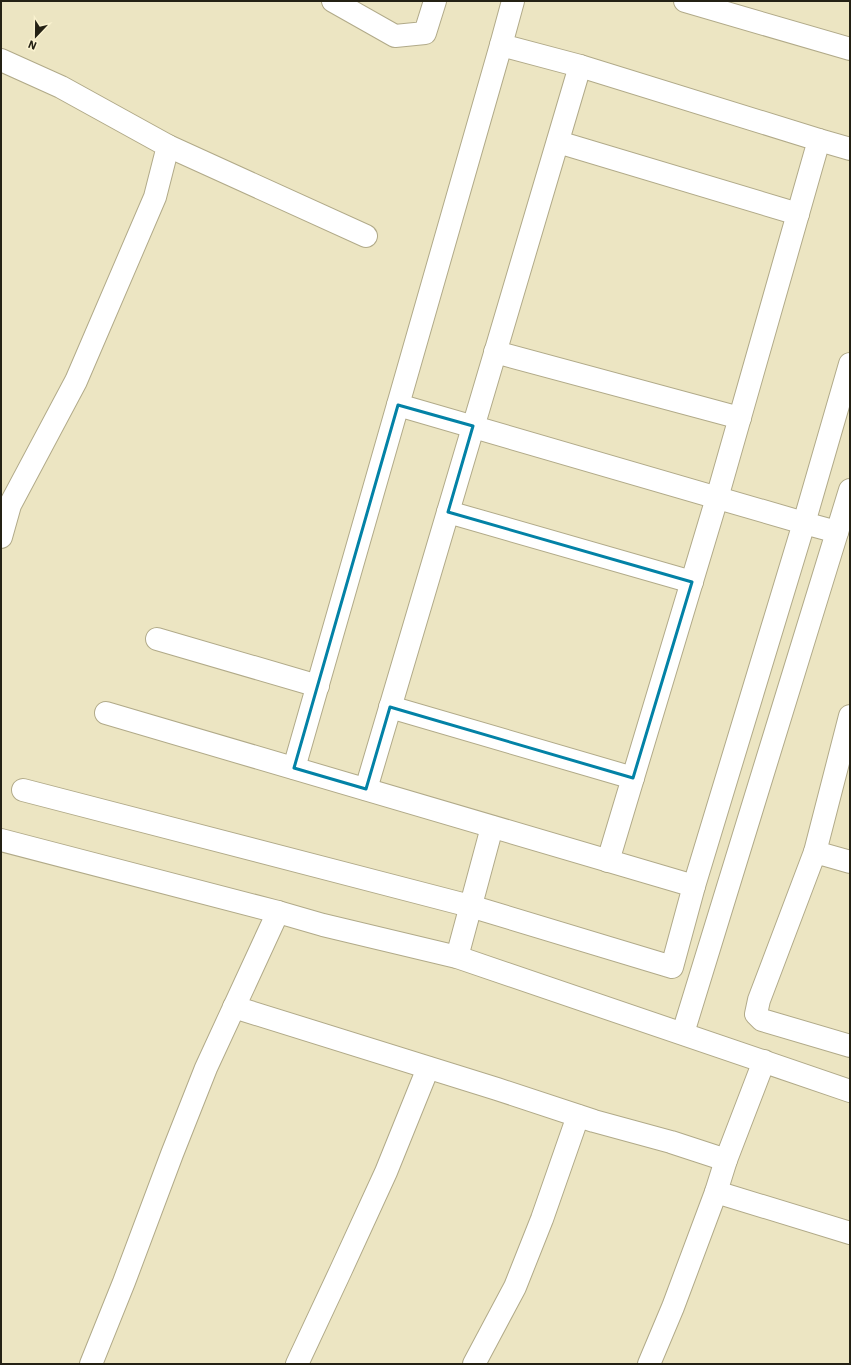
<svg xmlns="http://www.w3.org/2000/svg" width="851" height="1365" font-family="'IBM Plex Sans',sans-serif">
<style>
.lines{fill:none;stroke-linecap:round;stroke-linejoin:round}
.minor-casing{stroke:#b1aa89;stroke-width:24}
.minor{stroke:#fff;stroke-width:22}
.marked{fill:none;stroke:#0382a6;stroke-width:3;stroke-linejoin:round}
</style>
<rect width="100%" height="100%" fill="#ece5c2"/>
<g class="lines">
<defs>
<g id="minor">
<path d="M333 1 395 36 425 33 435 1"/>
<path d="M685 1 850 49"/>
<path d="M501 45 580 66 819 140 717 498 608 861"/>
<path d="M1 60 61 87 168 146 155 197 76 381 10 505 1 537"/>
<path d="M819 140 850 149"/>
<path d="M558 142 798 214"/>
<path d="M168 146 366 236"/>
<path d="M495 352 740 418"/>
<path d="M398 405 804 523 837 532"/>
<path d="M448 512 692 582"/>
<path d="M157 639 318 686"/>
<path d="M390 707 633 778"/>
<path d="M294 768 501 45 513 1"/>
<path d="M366 789 580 66"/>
<path d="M23 790 470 906 672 967 694 886 106 713"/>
<path d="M1 840 278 912 323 925 457 957 850 1091"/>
<path d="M815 852 850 716"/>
<path d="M850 862 815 852 759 1000 756 1014 762 1020 850 1046"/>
<path d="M694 886 804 523 850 364"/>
<path d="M457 957 492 827"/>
<path d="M234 1007 497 1089 594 1121 671 1142 726 1160"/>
<path d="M683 1033 850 490"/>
<path d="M716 1192 850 1233"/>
<path d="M91 1364 124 1282 172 1154 206 1068 278 912"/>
<path d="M297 1364 341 1270 386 1172 428 1068"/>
<path d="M474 1364 515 1287 542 1219 578 1116"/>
<path d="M649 1364 673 1307 716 1192 726 1160 764 1061"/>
</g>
</defs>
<use href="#minor" class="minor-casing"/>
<use href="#minor" class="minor"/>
</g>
<path class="marked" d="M398 405 473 426 448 512 692 582 633 778 390 707 366 789 294 768Z"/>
<rect width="851" height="1365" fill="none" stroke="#242114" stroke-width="4"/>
<g transform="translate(36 36) rotate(202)" stroke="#faf2cf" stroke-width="3" paint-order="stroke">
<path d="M0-3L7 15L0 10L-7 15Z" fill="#242114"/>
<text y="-6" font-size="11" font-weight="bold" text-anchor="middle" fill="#242114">N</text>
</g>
</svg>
